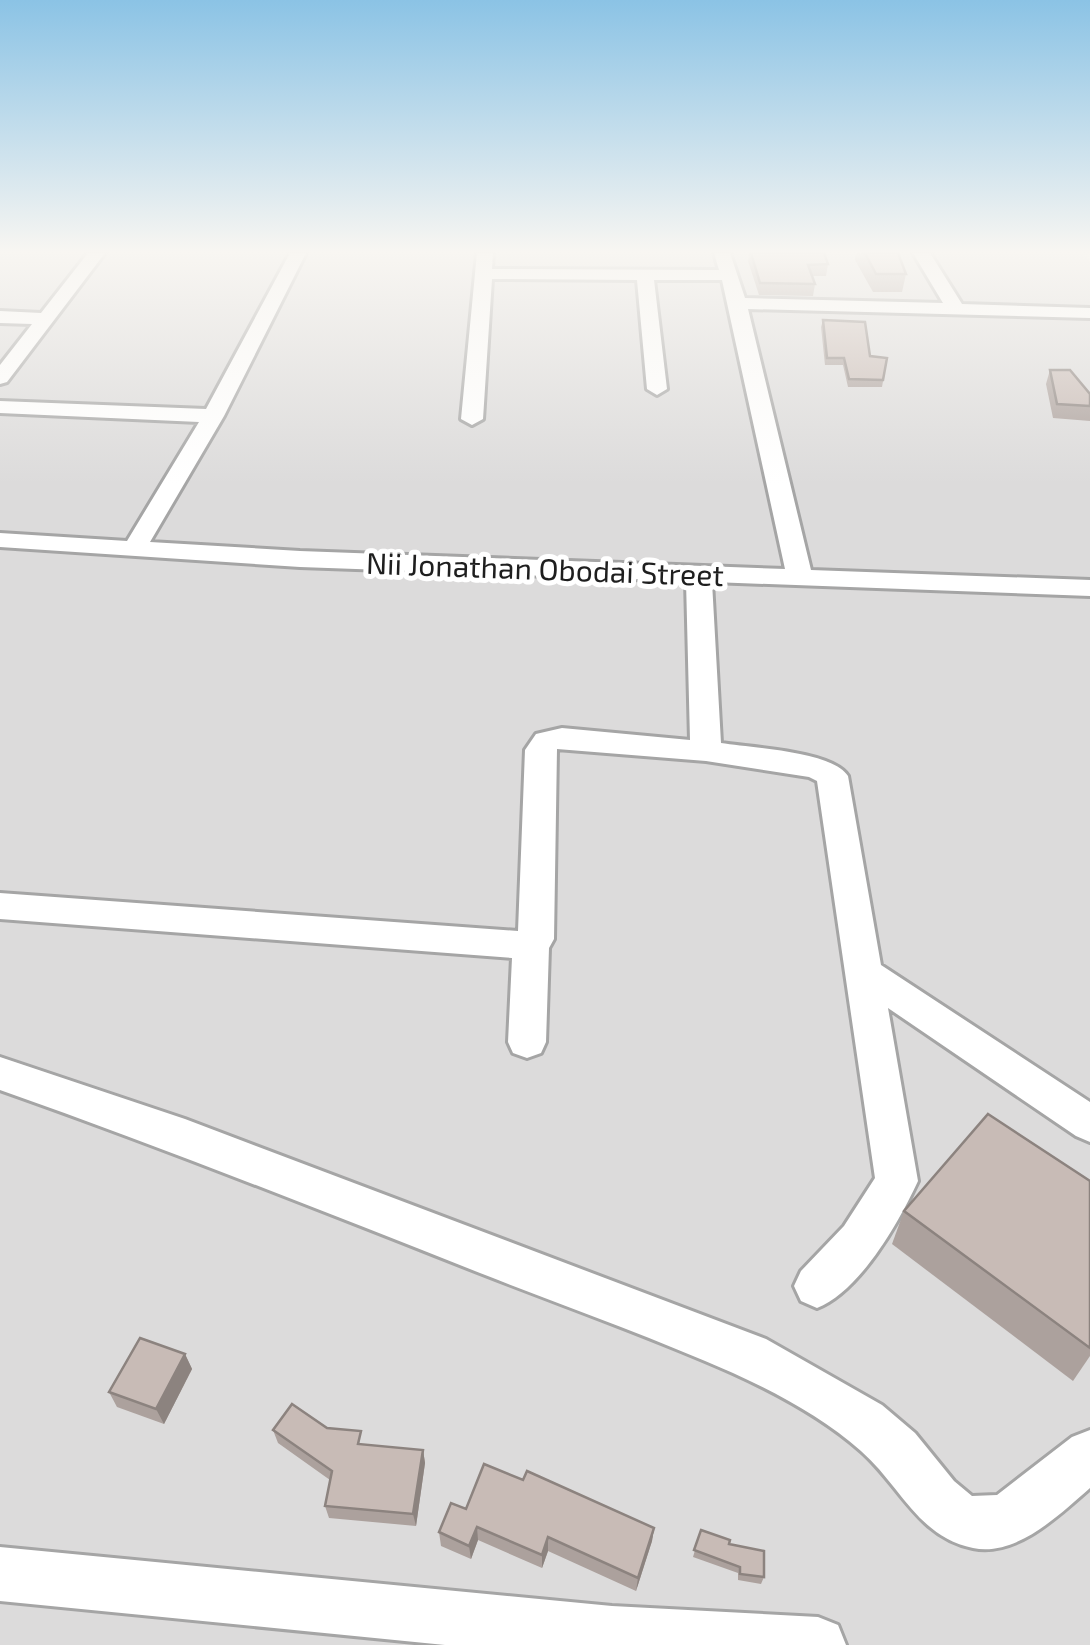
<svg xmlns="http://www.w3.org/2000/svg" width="1090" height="1645" font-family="'Exo 2',sans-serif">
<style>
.residential{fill:#dcdbdb}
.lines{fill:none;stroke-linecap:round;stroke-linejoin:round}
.minor-casing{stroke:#a5a5a5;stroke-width:6}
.minor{fill:#fff;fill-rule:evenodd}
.wall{fill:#aca19d}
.shaded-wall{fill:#8c837f}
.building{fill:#c8bbb6;stroke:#8c837f;stroke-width:2.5}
.labels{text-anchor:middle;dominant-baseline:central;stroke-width:10;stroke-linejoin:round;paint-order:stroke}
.far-street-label{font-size:30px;fill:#1e1e1e;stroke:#fff}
</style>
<rect width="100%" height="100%" fill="#f0eae3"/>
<path class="residential" d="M0 253H1083L1090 261V1645H0Z"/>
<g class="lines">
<defs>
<g id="minor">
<path d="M88 253H105L7 382 0 384V365L32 324 0 323V311L41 313Z"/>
<path d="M290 253H306L224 416 150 542 300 551 785 569 722 280H654L667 389 657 395 647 389 637 280 492 279 483 419 472 425 461 419 477 253H493L492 269 719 270 714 253H730L745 298 943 303 913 253H930L962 304 1090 308V318L748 309 811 570 1090 580V596L712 582 721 743C751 748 832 751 848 776L881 965 1090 1102V1142L1076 1136 888 1008 918 1181C899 1222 860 1291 817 1308L801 1301 794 1286 801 1271 844 1226 875 1178 817 781 809 777 706 761 557 749 554 939 549 948 546 1042 541 1053 527 1058 513 1053 508 1042 512 958 0 919V893L518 931 525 750 536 734 562 728 690 740 686 581 300 567 0 547V533L127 541 199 422 0 413V401L206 409Z"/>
<path d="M0 1057 185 1119 766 1339 882 1405 915 1433 954 1481 972 1496 997 1495 1072 1437 1090 1430V1488C1060 1514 1017 1557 973 1548 918 1537 900 1485 861 1451 825 1419 777 1393 733 1373 650 1336 564 1306 480 1273 320 1210 162 1147 0 1090Z"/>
<path d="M0 1547 612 1606 818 1617 838 1625 846 1645H445L0 1601Z"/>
</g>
</defs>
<use href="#minor" class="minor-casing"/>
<use href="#minor" class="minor"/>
</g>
<g class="wall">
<path d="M749 253H824L828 264 826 276H812L815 284 813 296 759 295 748 261Z"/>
<path d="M856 253H898L906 274 902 292H873L855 260Z"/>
<path d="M823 320 870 356 887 358 882 387H848L843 365H825L821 327Z"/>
<path d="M1050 370 1090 394V421L1053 418 1046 384Z"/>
<path d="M1090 1181V1356L1073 1381 892 1244 904 1211Z"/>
<path d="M185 1354 192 1369 164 1424 117 1407 109 1392Z"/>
<path d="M327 1428 364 1445 423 1450 425 1463 416 1526 329 1518 325 1506 330 1480 278 1443 273 1430Z"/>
<path d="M523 1480 654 1528 652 1541 636 1591 548 1551 542 1568 478 1540 471 1559 441 1546 439 1532Z"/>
<path d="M701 1530 729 1544 764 1577 761 1584 738 1580V1573L693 1557Z"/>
</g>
<g class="shaded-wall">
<path d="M185 1354 192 1369 164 1424 156 1409Z"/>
<path d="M423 1450 425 1463 416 1526 413 1514Z"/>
<path d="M477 1527 478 1540 471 1559 469 1546Z"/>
<path d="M654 1528 652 1541 636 1591 638 1578Z"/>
<path d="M548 1537V1551L542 1568V1555Z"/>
</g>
<g class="building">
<path d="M751 253H824L828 264 808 265 815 284 760 283Z"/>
<path d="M865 253H898L906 274H876Z"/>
<path d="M823 320 865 322 870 356 887 358 883 380 849 379 844 358H827Z"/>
<path d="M1050 370H1070L1090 394V406L1057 404Z"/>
<path d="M988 1114 1090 1181V1348L904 1211Z"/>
<path d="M140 1338 185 1354 156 1409 109 1392Z"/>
<path d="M292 1404 327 1428 361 1431 358 1444 423 1450 413 1514 325 1506 332 1471 273 1430Z"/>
<path d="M484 1464 523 1480 527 1471 654 1528 638 1578 548 1537 542 1555 477 1527 469 1546 439 1532 451 1503 466 1509Z"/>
<path d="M701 1530 730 1540 729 1544 764 1551V1577L740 1574V1567L694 1550Z"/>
</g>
<linearGradient id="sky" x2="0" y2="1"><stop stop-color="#8bc3e5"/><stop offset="0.52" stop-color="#f8f6f2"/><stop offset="1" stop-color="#f8f6f2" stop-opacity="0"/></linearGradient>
<rect width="1090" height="484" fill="url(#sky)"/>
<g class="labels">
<g class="far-street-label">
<text transform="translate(545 568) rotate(2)">Nii Jonathan Obodai Street</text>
</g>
</g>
</svg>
